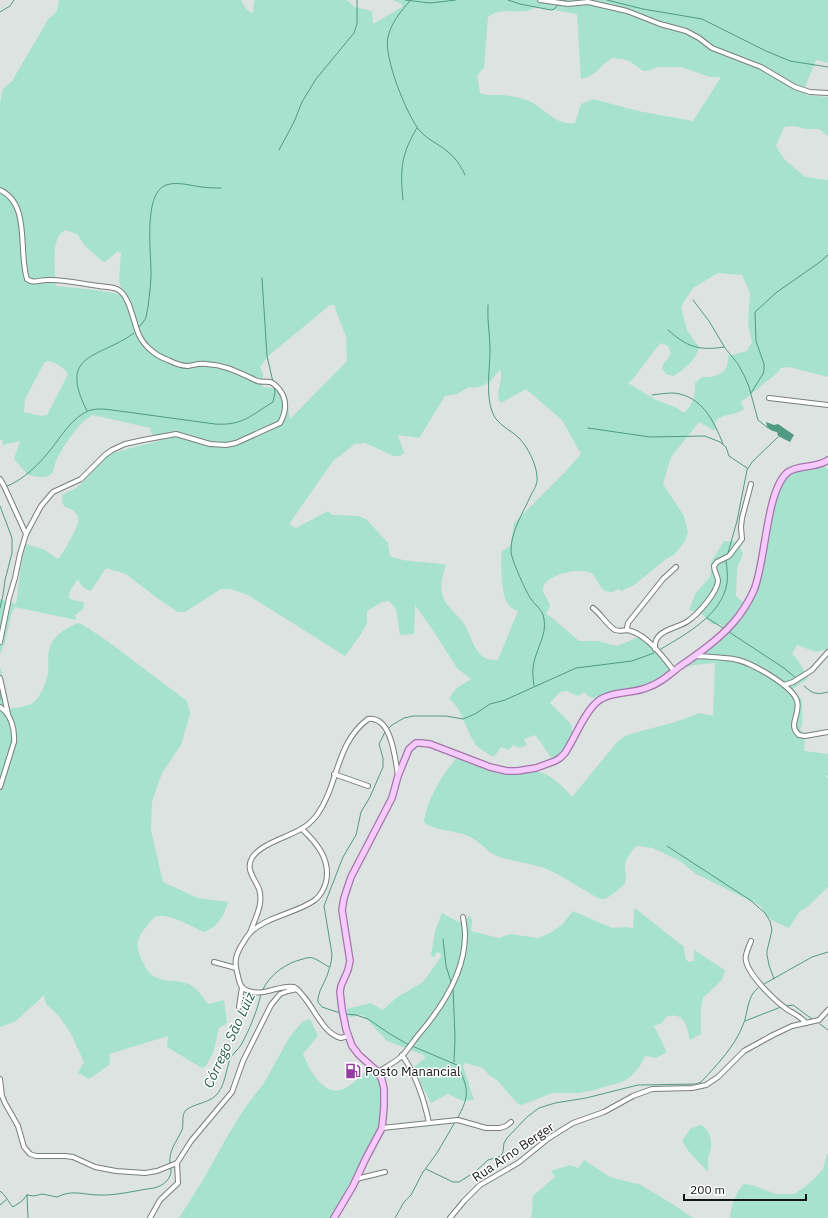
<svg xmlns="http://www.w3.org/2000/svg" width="828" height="1218" font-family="'IBM Plex Sans',sans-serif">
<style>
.green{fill:#a6e2cd;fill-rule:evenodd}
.water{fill:#519a83}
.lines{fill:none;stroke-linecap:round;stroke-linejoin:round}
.stream{stroke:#519a83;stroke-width:1}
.minor-casing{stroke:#797e7c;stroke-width:6}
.major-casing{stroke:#a375aa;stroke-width:8}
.minor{stroke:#fff;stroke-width:4}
.major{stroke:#f6cafc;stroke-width:5.5}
.labels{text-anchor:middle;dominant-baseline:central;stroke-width:3;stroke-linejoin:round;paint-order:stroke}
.poi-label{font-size:13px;fill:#151716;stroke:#fff;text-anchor:start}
.street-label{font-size:13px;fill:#151716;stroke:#fff}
.water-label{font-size:14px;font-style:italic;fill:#225c4b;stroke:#fff}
</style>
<rect width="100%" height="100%" fill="#dde3e0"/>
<g class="green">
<path d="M59 0H241L246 9 252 13 253 12 254 1 255 0H347L354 7 372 11 373 24 402 7V4L393 0H828V63L816 60 803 92 807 95 828 97V136L819 129H807L795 126 784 127 776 146 784 159 805 177 828 180V377L789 367 781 368 777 373 741 402 744 409C734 417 723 412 715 422L716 429 713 430 699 422 671 457 663 484 684 516 688 532 685 541 674 555 666 559 634 585 621 591 618 589C614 592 611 593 606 591 598 588 598 578 591 573 580 567 543 575 543 589 543 595 549 600 550 606L546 614 550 616 579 641H597L617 646 639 637 654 649 671 669 669 672 650 684 606 693 596 699 588 696 584 692 578 696 567 691 560 692 550 703 571 724C572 728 573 733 572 737 568 746 561 756 551 758L540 741 535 735 524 739 527 745 519 748 513 745 509 750 501 747 494 757C487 753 478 749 474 742 465 728 462 709 449 698L457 688 471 679 457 668 434 632 415 605 414 634 400 635 396 609 389 601 382 602 367 611V623L361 634 345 656 248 595 230 589H221L185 612H178L157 598 126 574 106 568 91 591C84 589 81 586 78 579 74 585 69 590 69 598 73 601 79 600 84 602 85 609 81 611 75 615L76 620 15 607 11 615 5 642 0 654V599L16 604 24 543 45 550 56 558H59C64 552 67 545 71 538 80 522 84 514 64 506L62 502V495L76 488 84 481 108 454 162 440 152 434 150 428 93 415C80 420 62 448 56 461 54 466 54 472 50 475 44 479 34 476 28 475L14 459 20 441 3 445 2 440H0V104L2 90 12 81 49 18C57 14 58 8 59 0ZM536 7 577 14 581 79 588 77 596 72 604 64 612 58 623 59 631 62 643 71 650 70 657 67H681L710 77H721L693 121 638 111 593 99 581 104 575 123C555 126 545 108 529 101 520 97 507 95 498 95 490 95 487 96 480 93L477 75 484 68 488 17C501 5 523 17 536 7ZM66 230 78 235 84 245 102 261 105 262 118 251 121 253 119 281 124 295 96 290 56 286C55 274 51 243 61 233 62 232 64 231 66 230ZM718 273 742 275 750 293 748 324 752 342 747 351 728 356 727 367 722 373 712 377H702L695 383C695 397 694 403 684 413L675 407 656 400 628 383 633 379 654 351 661 343 668 346 671 353C669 359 664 361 662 368L666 374 673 376C684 370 696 360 699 347L687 330 681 308 683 303 693 288ZM330 305H334L346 337 347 361 290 419C285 396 294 389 263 387V375L260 367 267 357ZM48 361C57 363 63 367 68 374L47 415 41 416 24 412 25 399 44 363ZM500 369C505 381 493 392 501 403L526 389 562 420 581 454 565 472 514 523 511 544 509 547 502 551C500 560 502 593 506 601 509 606 512 609 518 611L498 660C493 660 487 660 482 656 472 648 470 631 462 621 455 612 444 605 442 593 440 584 443 574 446 565 429 561 404 563 390 556L388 543 366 519 358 516 332 515 328 511 296 528 289 524 333 461 355 444 365 443 394 456H400L404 453 398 435 419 438 445 396 457 394 469 387C482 391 494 379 500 369Z"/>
<path d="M823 465 828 469V649L816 652 797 645 792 654 798 660 808 678 792 690 802 700V725L800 729 805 736 804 751 828 754V775L826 776 828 779V887L807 907 799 912 789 928C775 922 768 920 761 906L696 874 680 861 653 848 637 846C631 851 625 859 625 867 625 873 627 878 625 883 622 887 609 898 604 899 602 899 600 899 598 898 581 889 565 877 547 869 531 863 505 861 491 853 485 849 480 842 472 838 456 829 438 833 424 822 427 798 442 776 457 757L507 773 534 770C537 772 540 772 543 773 554 778 564 787 572 797L618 741 627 735 675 722 700 713 713 716 715 663 694 665 681 668 701 654 747 606 764 558 778 492C790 469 799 470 823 465Z"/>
<path d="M724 541 743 542 740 548 743 554 737 568 736 596 743 602 736 613 724 627 720 624H712L701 613 689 610 695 594 710 577 712 566 710 564Z"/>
<path d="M78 623 83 625 106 640 187 701 190 714 181 745 162 773 152 802 151 830 163 882 198 898 228 902C223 917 219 926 204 932 192 927 171 914 158 916 153 917 150 922 147 926 135 939 135 949 144 964 145 967 147 970 149 972 158 983 173 979 186 983 196 986 202 996 208 1004L224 1000 227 1023 219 1028 213 1053 206 1066 202 1068 167 1047 168 1036 109 1054 110 1057 109 1065 89 1079 78 1073 84 1062 70 1032 59 1016 46 1004 44 995 16 1021 0 1027V667L10 709C15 708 27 706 31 704 40 700 47 680 48 672 49 663 47 655 50 647 54 635 67 627 78 623Z"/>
<path d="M634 909H636L684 947 685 957 688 962 694 961V950L725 970 722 980 703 998 701 1007V1034L690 1040C686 1025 685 1011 666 1017L662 1023 654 1026 667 1052 656 1058 645 1056 640 1066 630 1077 622 1082 590 1091 578 1093H552L522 1105 517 1103 498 1081 489 1075 483 1068 465 1063 463 1066 474 1100 463 1101 448 1094 431 1103 413 1068 425 1058 424 1055 387 1041 363 1015 349 1017 347 1009 370 1003 383 1010 396 998 423 982 441 957V954L437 952 434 957 431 956 435 931 442 913 456 921 464 923 469 915 472 920 471 931 499 938 510 934 538 938 550 933 562 925 573 911 612 928 627 927 633 929Z"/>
<path d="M310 1019 318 1036 303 1054C309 1068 321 1094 340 1090 352 1087 363 1073 372 1065L383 1086 381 1121 379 1128 331 1218H179L203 1180 224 1142 244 1109 264 1083 289 1038 302 1022Z"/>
<path d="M700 1125C709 1128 712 1140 711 1149 710 1152 708 1156 708 1159 708 1164 709 1166 707 1171L690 1153 682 1141 691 1128Z"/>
<path d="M827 1154H828V1218H730C731 1204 735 1194 744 1184L752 1185 776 1194H794L805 1187 815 1178 823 1169Z"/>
<path d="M584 1160 610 1177 641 1185 674 1205 693 1218H531C533 1212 532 1203 533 1196L555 1177 551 1171 570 1165 578 1168Z"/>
</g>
<path class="water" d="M766 422 774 425 778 424 794 435 790 442 778 436 777 432C771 431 767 429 766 422Z"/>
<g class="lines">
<g class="stream">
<path d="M405 0 430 3 456 0"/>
<path d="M508 0 520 4 551 10 554 9 559 4"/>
<path d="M607 0 643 9 702 19 766 51 790 61 828 67"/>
<path d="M410 1C401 11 391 23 388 37 383 56 407 116 420 131 425 137 431 140 437 144 450 152 459 161 465 175"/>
<path d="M562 2 566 0"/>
<path d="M0 12 10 6 14 0"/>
<path d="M279 150 294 122 302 102 316 79 354 33 357 24V0"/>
<path d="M403 200C400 170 401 154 417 128"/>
<path d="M262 278 267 356 273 382"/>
<path d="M693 300 709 321 725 348 738 364 745 377 749 387 758 420 768 428"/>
<path d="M488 305C487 321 490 335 490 350 490 370 484 402 496 419 502 427 512 431 519 438 528 447 536 464 537 476 538 484 534 489 531 495 523 513 510 533 511 552 512 561 526 592 531 599 536 606 543 610 544 619 547 634 537 648 534 662 532 670 533 678 534 686"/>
<path d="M139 327C142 324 145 320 146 317 149 305 150 290 151 277 152 257 142 194 166 185 178 181 191 186 202 187 209 188 215 188 221 188"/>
<path d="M668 330C687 347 699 351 724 347"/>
<path d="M751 393 763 374 764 370V364L756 341 755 312 777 292 820 262 828 255"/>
<path d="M652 395C659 394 667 393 674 393 702 396 714 421 723 444"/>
<path d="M87 411C57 352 99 359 134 333"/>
<path d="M588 428 650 437 705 436 720 442 726 447 729 456 747 468"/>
<path d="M5 487C24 480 39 464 52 448 62 435 72 418 88 411 96 408 104 409 112 410L215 424C243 426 251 415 273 402L275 393 274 385"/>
<path d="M0 506 12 538V553L5 580 3 595 0 608"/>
<path d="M728 553 737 521 747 470 752 462 778 437"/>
<path d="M707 618 723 628"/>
<path d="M729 632 784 668 796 678"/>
<path d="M661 649C686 634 722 615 727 583 728 576 727 568 726 561"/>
<path d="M804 686C813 694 816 695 828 692"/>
<path d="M0 693V699"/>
<path d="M387 730 392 725 404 718 413 716H446L463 719 475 714 490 704 505 700 576 668 632 661 654 653"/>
<path d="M667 846 750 900 765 913 770 921 772 930 767 951V955L769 965 774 979"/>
<path d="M443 939 446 966 451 982"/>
<path d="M764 984 812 957 828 952"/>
<path d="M453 987 455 1038 454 1062"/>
<path d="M262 991C270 974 286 963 303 959 306 958 310 957 313 958 318 960 324 964 329 967"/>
<path d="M786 1006 793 1005 812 1019"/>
<path d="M340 1013 322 1007 318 1002V998L320 991 327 976 331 963 332 954 324 906 343 857 356 835 361 812 370 797 383 767V758L379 744 385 732"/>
<path d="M345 1014 356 1015 368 1019 390 1034 409 1045"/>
<path d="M745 1021 781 1007"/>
<path d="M820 1024 828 1030"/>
<path d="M412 1046 457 1065C469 1088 470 1096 457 1119"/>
<path d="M170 1164C168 1151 177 1141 182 1130 184 1124 181 1115 186 1110 195 1103 211 1103 218 1093 225 1084 226 1070 230 1059 232 1054 238 1050 241 1045 250 1029 257 1011 261 994"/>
<path d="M426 1169 453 1182H459L475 1172 488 1160 501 1156 503 1152 504 1143 507 1138 527 1117 539 1108 555 1103 586 1098 638 1085 696 1084 701 1082C717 1065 735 1046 743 1025 748 1014 747 995 758 988"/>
<path d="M0 1191C6 1195 8 1202 13 1207L22 1201 27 1195"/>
<path d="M27 1195 34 1196 42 1194 57 1197C73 1189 83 1195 99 1195 115 1196 138 1190 154 1188 163 1186 172 1179 171 1169"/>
<path d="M27 1195 28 1218"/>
<path d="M0 1205 6 1200"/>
<path d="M395 1218 404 1202 411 1195 423 1172 437 1153 455 1122"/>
</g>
<defs>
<g id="minor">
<path d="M540 0 568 4 588 2 627 11 660 24 686 31 699 38 712 48 761 67 795 87 810 92 828 93"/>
<path d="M0 190C31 204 18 251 27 279 34 284 39 280 47 280 64 279 82 284 99 286 104 287 112 287 117 289 130 295 133 322 139 335 144 346 156 356 168 360 174 363 182 366 188 366 194 365 200 363 206 364 226 365 238 372 255 380 260 383 265 381 270 382 274 383 277 387 279 389 288 400 286 412 280 423L236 443 226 445 210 444 176 434 143 440 125 444 112 450 105 455 81 479 53 492 41 506 26 534"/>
<path d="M769 398 828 405"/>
<path d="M0 479 4 486 26 534 20 554 15 578 9 598 0 642"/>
<path d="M593 608C601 614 607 625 615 630 621 632 626 629 631 631 648 636 664 658 674 671"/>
<path d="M628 630 627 628 628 623 663 579 676 567"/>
<path d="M655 649C653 629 677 629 688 621 698 614 717 593 718 581 718 576 714 572 714 566L717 562 729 556 742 539 741 527 742 518 751 484"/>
<path d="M695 656C710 657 724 657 738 660 753 664 793 686 797 701 801 715 787 724 799 735L805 736 828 732"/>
<path d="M0 678 8 714"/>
<path d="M784 685 793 682 812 670 828 652"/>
<path d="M0 707C11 714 15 729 14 742L0 787"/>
<path d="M334 774 368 786"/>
<path d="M302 829C317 843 331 860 326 882 324 889 321 895 315 900 297 913 265 917 250 933 246 937 244 942 241 946 236 955 234 962 237 972 239 979 239 987 246 990 265 998 278 984 294 987 312 999 320 1033 341 1038L348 1036"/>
<path d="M250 933C255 918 264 904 259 889 255 879 245 869 252 858 260 844 288 837 301 829 307 826 313 820 317 815 339 784 335 744 368 719 392 716 395 759 398 775"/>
<path d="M751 941C749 947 744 955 746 961 749 976 776 1002 788 1010 795 1014 800 1016 806 1023"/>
<path d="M214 962 236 968"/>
<path d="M239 1007 242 987"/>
<path d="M402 1055C416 1075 424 1099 429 1123"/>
<path d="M378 1072C386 1067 396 1062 403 1055 409 1048 414 1040 420 1033 443 1006 465 972 465 935 465 929 464 923 463 917"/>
<path d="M0 1079 2 1096 5 1103 18 1126 24 1147 30 1154 36 1156H65L73 1157 95 1167 116 1171 145 1173 157 1171 177 1163"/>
<path d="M382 1128 458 1120 486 1128H500L506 1126 511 1122"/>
<path d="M356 1179 385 1172"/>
<path d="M150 1218 160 1200 178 1183 177 1163 191 1141 232 1092 243 1061 271 1005 280 994 288 991 297 989"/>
<path d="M450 1218 464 1201 480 1185 518 1163 549 1138 573 1123 604 1112 633 1096 652 1089 692 1088 706 1085 718 1077 744 1051 773 1035 792 1026 819 1020 828 1010"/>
</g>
<path id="major" d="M334 1218 353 1186 366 1158 382 1128 384 1107V1089L382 1080 378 1072 359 1055 352 1046 346 1029 342 1009 340 992 341 986 348 970 350 961 342 910 344 898 351 877 392 798 398 776 409 749 416 743H421L430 744 490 767 507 771H517L536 768 555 761 560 758 565 753C575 738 584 713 597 702 610 691 631 694 646 688 659 684 669 675 679 667 698 654 718 640 733 623 741 614 749 601 754 590 766 561 766 489 788 472 800 464 814 469 828 460"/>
</defs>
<use href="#minor" class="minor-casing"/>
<use href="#major" class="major-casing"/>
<use href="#minor" class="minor"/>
<use href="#major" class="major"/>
</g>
<defs>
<symbol id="fuel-bare" viewBox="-9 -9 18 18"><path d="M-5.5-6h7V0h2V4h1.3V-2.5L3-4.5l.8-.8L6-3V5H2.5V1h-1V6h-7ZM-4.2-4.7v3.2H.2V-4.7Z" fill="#973aa4" stroke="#fff" stroke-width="2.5" paint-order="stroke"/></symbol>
</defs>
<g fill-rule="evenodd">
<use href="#fuel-bare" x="342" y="1060" width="22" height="22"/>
</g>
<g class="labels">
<g class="poi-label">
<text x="365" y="1071">Posto Manancial</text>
</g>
<g class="street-label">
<text transform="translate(513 1152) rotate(-34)">Rua Arno Berger</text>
</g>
<g class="water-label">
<text transform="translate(229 1040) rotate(-65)">Córrego São Luiz</text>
</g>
</g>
<path d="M684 1194v6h122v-6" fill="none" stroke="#151716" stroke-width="2"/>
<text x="690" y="1194" font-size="12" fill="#151716" stroke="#ffffff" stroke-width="3" paint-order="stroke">200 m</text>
</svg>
